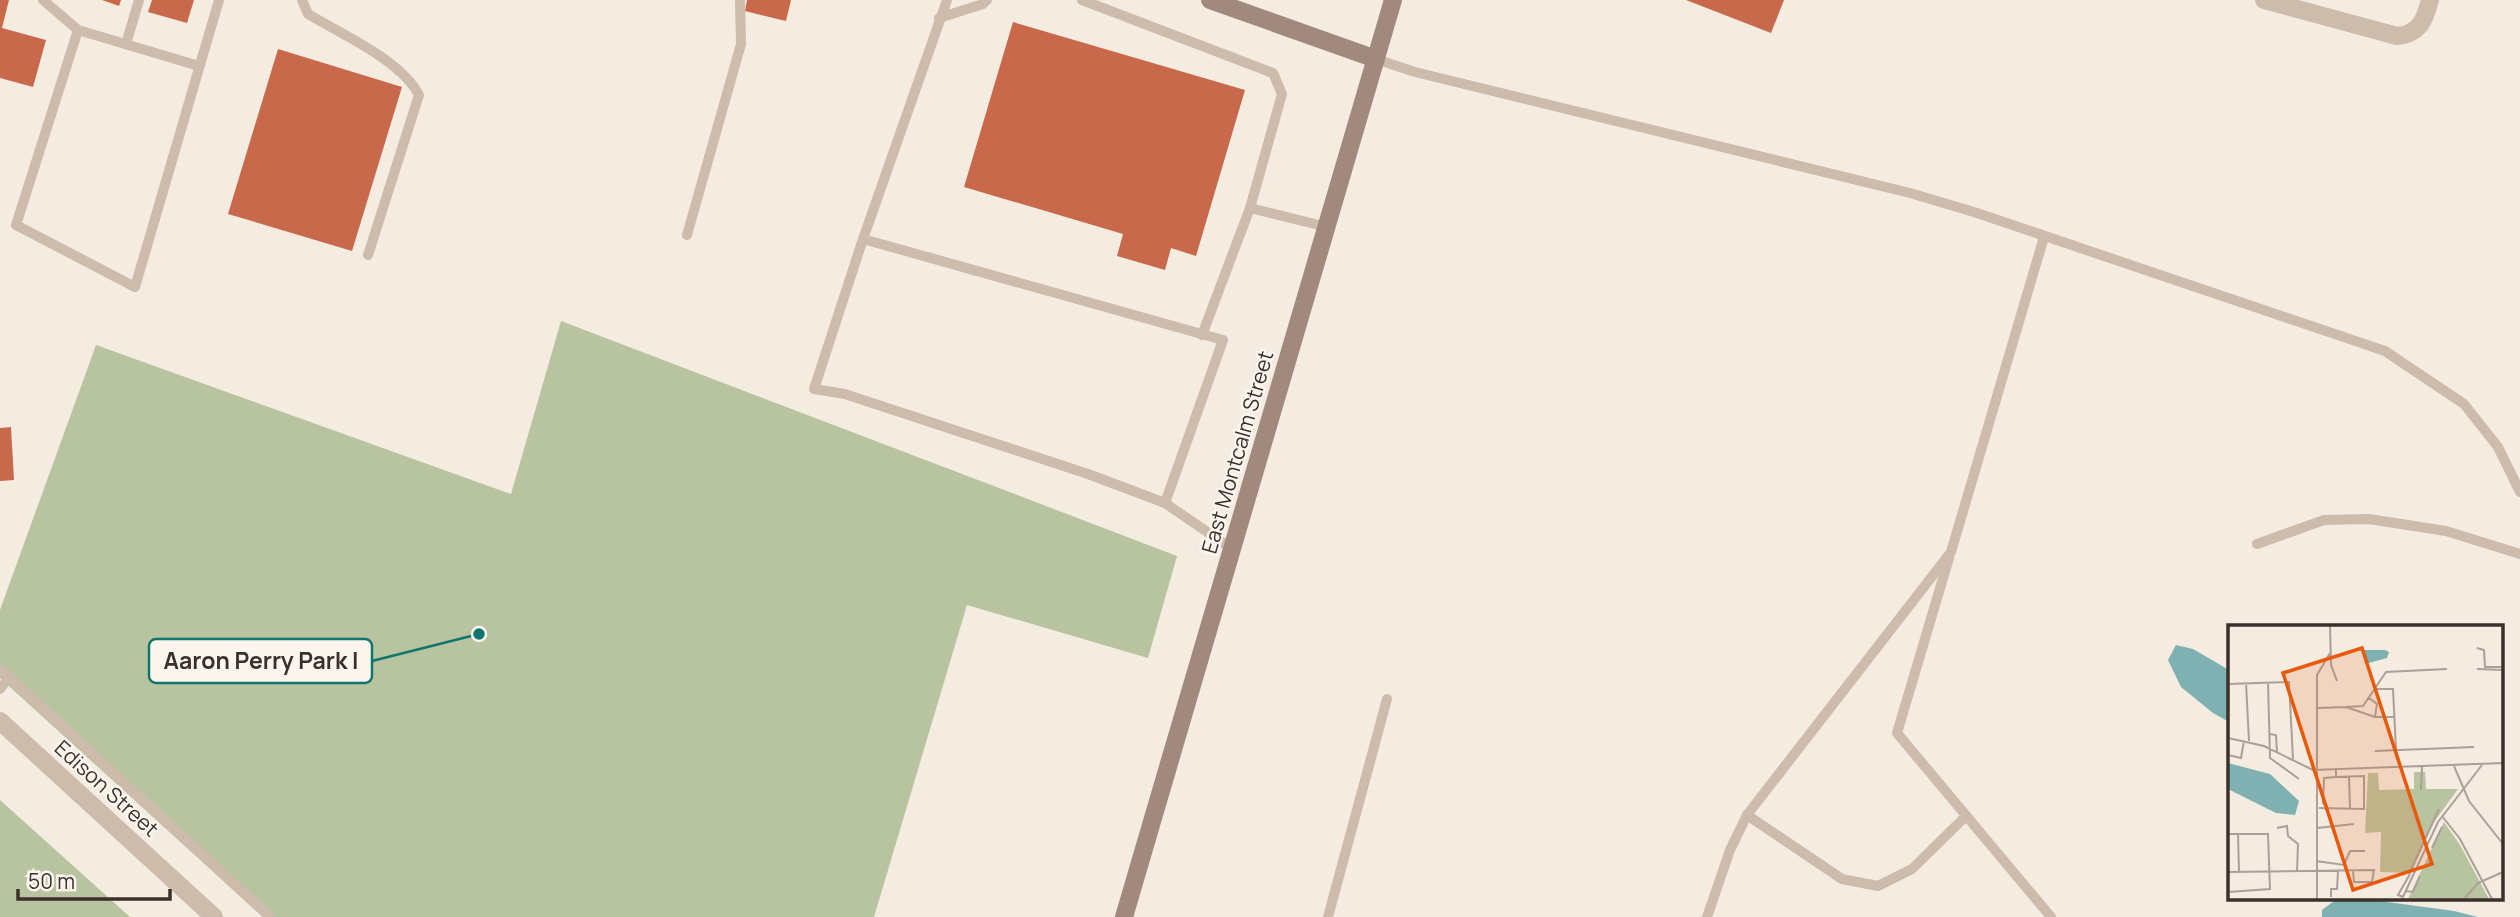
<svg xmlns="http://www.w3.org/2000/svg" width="2520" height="917" font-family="Manrope,sans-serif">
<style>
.green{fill:#b8c4a0}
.water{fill:#7fb0b2}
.building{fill:#c8694b}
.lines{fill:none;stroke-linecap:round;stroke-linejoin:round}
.lane{stroke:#cdbbac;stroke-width:10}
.street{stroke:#cdbbac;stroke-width:18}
.secondary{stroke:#a18a7d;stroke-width:18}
.labels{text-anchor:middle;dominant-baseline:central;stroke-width:5;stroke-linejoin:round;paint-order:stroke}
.street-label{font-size:21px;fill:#3b302b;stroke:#fbf5ee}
.inset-road{fill:none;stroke:#aaa098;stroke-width:2}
.view{fill:#e8590c;fill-opacity:0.15;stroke:#e8590c;stroke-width:3.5}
.inset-edge{fill:none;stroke:#3b302b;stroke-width:3.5}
.leader{fill:none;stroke:#0f766e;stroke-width:2.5}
.callout-dot{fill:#0f766e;stroke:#fbf5ee;stroke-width:2.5}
.callout{fill:#fbf5ee;stroke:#0f766e;stroke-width:2.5}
.callout-label{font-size:23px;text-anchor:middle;font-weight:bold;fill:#3b302b}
</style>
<rect width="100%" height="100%" fill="#f4ebe1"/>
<g class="green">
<path d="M561 321 1177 556 1148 658 967 605 874 917H263L0 678V610L96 345 511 494Z"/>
<path d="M0 800 130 917H0Z"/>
</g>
<g class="water">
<path d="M2176 645 2193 649 2229 670V722L2213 713 2181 687 2168 660Z"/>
<path d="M2338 898H2358L2454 911 2478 917H2322V910Z"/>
</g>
<g class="building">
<path d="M0 0H9L2 28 46 40 33 87 0 78Z"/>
<path d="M102 0H121L119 6Z"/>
<path d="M152 0H194L187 23 148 12Z"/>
<path d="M747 0H791L786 21 745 11Z"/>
<path d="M1686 0H1784L1771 33Z"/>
<path d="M1013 22 1245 90 1196 256 1171 248 1165 270 1117 256 1123 234 964 187Z"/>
<path d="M278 49 402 87 352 251 228 214Z"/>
<path d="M11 427 14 480 0 481V428Z"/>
</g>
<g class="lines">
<g class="lane">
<path d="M43 0 78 30"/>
<path d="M302 0 308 14C341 34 401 60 419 95L368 255"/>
<path d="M1082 0 1273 73 1282 94 1250 208"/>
<path d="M939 18 983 4 987 0"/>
<path d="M126 44 139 0"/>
<path d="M1376 59 1415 72 1910 193 1974 212 2385 351 2464 404 2498 447 2520 492"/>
<path d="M199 66 78 30 16 225 135 287 219 0"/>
<path d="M687 235 741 44 740 0"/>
<path d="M863 239 1223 340 1165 503 1088 474 845 394 814 389 863 239 947 0"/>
<path d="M1202 335 1250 208 1327 227"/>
<path d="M1165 503 1232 549"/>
<path d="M2257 544 2324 520 2369 519 2446 531 2520 554"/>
<path d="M1949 558 1897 733 2051 917"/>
<path d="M0 669 270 917"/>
<path d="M0 689 9 677"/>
<path d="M1747 815 1842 879 1878 886 1912 869 1966 816"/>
<path d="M1328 917 1387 699"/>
<path d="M1707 917 1730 850 1747 815 1951 552 2044 237"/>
</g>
<g class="street">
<path d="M2264 0 2397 36C2420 34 2425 19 2430 0"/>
<path d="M0 721 214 917"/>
</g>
<g class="secondary">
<path d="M1210 0 1376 59"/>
<path d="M1124 917 1393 0"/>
</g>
</g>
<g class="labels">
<g class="street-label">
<text transform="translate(1237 452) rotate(-74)">East Montcalm Street</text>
<text transform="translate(107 788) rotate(42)">Edison Street</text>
</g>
</g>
<g transform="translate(2228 625)">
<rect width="275" height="275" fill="#f4ebe1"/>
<path d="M186 147H197L198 164H230L206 197 183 248 152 247 153 207 137 208 140 148H150L151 165 186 164ZM216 197 232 220 261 274H180Z" fill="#b8c4a0"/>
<path d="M157 25 161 27 159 33 137 39 136 25ZM0 138 42 149 71 176 67 190 48 188 0 164Z" fill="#7fb0b2"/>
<path class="inset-road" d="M102 0 103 40 109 56M249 23 256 25 257 42H275M249 44 275 45M40 57 42 133 71 154M18 58 21 116M0 59 61 57 65 134M146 64H165L168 125M141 73 149 79 147 92M118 82 135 81 158 47 219 44M89 83 118 82 147 92H166M42 109 48 110 49 127M0 113 36 121 85 145 275 138M147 126 246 122M0 130 13 133 16 116M226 141 241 176 275 219M121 152 122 184M193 165 194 142M91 183 136 184V151L108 152V144M100 183 95 178 96 153 108 152M214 191 232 214 264 274M49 203 59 201 60 211 70 219 69 246M89 203 126 199M0 209H40L42 264 0 267M10 209 11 247M204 223 214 202M88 236 116 240 122 226H137M0 247 146 245 144 257H126L125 246M181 249 211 184M178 266 185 267 192 251M103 272V264H109L110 246M175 272 170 270 182 249M89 274V50L102 28M174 274 210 197 254 140M236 274 250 258 275 247"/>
<path class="view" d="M134 23 204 239 125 265 55 48Z"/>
<rect width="275" height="275" class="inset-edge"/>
</g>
<path class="leader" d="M479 634L372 661"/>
<circle class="callout-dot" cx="479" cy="634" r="7"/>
<rect class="callout" x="149" y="639" width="223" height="44" rx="7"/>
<g class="callout-label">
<text x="261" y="669">Aaron Perry Park I</text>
</g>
<path d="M18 889v10h152v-10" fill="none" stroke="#3b302b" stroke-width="3.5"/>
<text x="28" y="889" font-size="21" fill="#3b302b" stroke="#fbf5ee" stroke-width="5" paint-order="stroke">50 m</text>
</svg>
